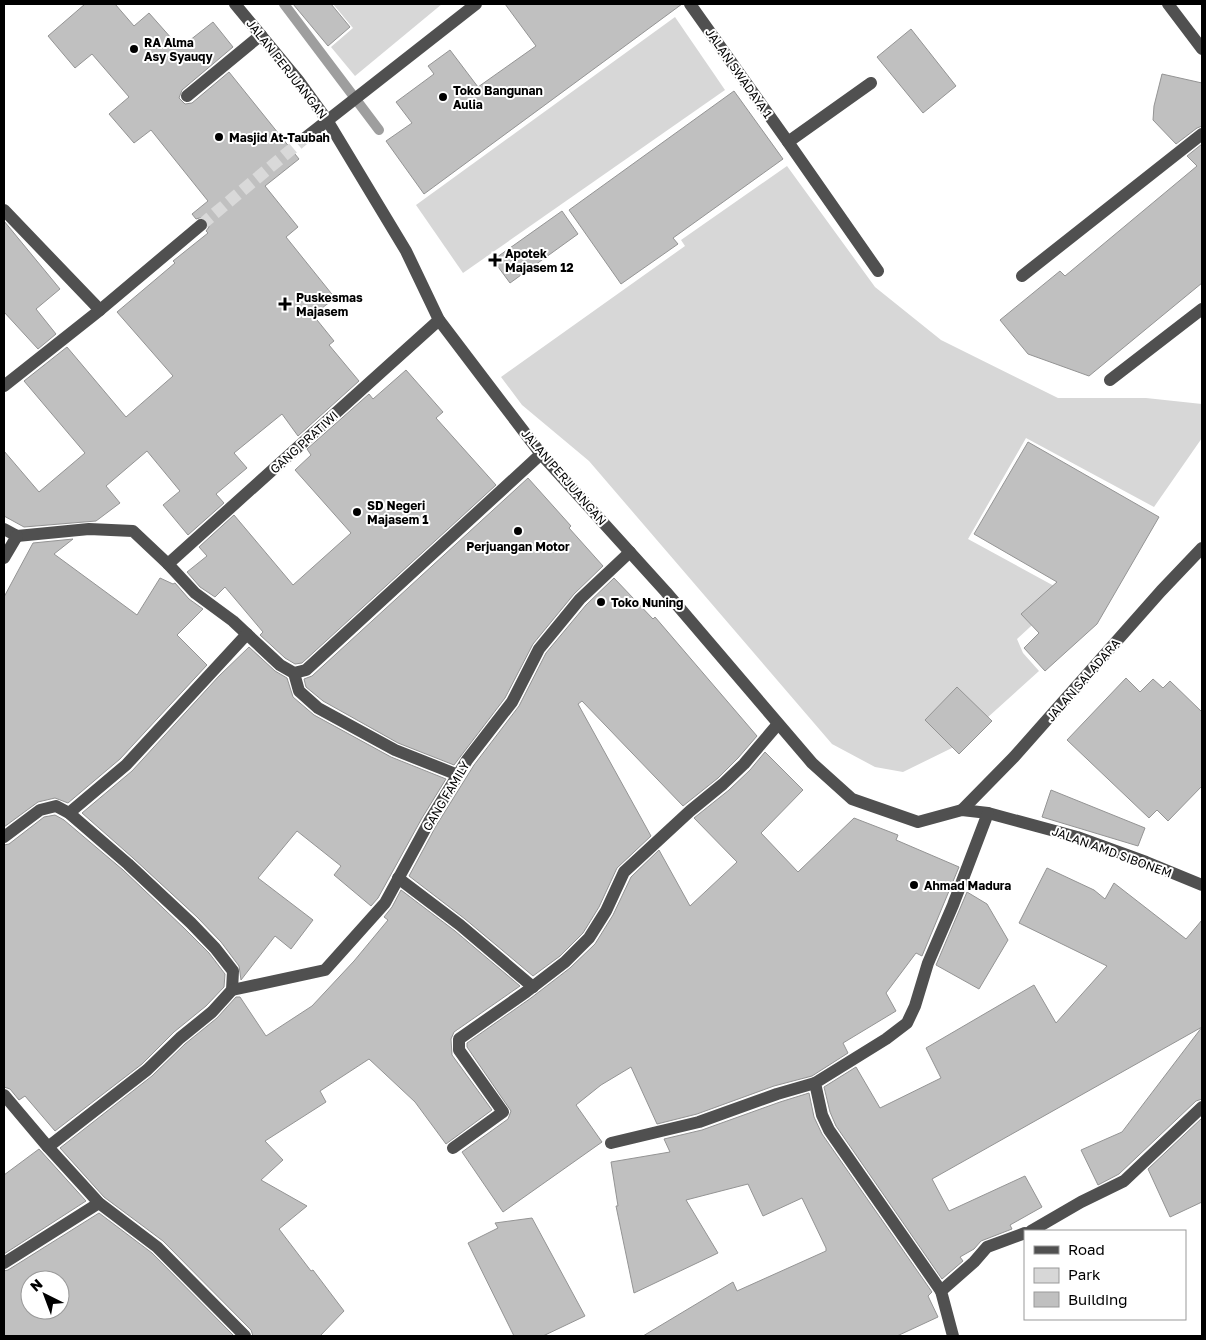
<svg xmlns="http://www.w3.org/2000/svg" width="1206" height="1340" font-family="'Golos Text',sans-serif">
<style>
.green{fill:#d7d7d7}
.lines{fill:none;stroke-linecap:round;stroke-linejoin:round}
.stream{stroke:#9e9e9e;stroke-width:10}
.building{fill:#c0c0c0;stroke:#949494;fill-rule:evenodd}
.minor-tunnel{stroke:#d9d9d9;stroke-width:12;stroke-dasharray:12 6;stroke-linecap:butt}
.minor{stroke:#505050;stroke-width:12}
.poi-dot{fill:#000;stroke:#fff;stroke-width:2}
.labels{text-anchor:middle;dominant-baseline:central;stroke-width:4;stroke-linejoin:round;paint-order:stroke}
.poi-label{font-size:12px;font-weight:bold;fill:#000;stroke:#fff;text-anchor:start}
.street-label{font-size:12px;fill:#000;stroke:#fff}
</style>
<rect width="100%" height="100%" fill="#fff"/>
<g class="green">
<path d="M333 4H442L355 76 331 47 353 28Z"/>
<path d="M675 17 725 90 463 273 416 205Z"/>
<path d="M787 166 875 287 941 340 1058 398H1146L1202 404V438L1154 507 1026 438 968 539 1067 593 1017 639 1023 653 1039 671 956 746 903 772 875 767 832 744 589 461 522 405 501 377 685 246 681 240Z"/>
</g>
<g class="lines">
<path class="stream" d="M284 4 379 130"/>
</g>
<g class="building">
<path d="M85 4H115L134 26 149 13 180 48 213 22 233 47 182 90 179 98 185 104 192 103 229 72 299 159 265 186 298 227 286 237 335 298 313 315 334 341 329 345 359 381 298 436 282 414 234 453 247 468 216 494 224 503 188 535 163 505 180 491 147 451 106 486 120 503 96 521 24 527 4 516V451L39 492 85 453 24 381 67 347 126 417 173 376 117 312 175 263 173 261 208 233 206 231 209 227 207 220 203 217 196 219 192 214 208 201 151 130 134 143 109 114 129 97 92 54 75 68 48 36Z"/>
<path d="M293 4H331L350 27 328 46Z"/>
<path d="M505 4H682L424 194 386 141 412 123 396 102 434 74 428 66 450 50 478 87 536 46Z"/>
<path d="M911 29 956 86 923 113 877 57Z"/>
<path d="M1162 74 1202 83V126L1197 128 1176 144 1153 120 1154 106Z"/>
<path d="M734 91 783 159 673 238 678 244 621 284 569 210Z"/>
<path d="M1202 144V283L1089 376 1028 354 1000 320 1060 271 1065 276 1197 166 1187 156Z"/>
<path d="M562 211 578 234 510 283 493 260Z"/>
<path d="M4 221 60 289 36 309 56 334 38 349 4 312Z"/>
<path d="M406 370 443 412 436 418 496 485 302 663 295 664 285 658 260 635 263 632 225 587 215 597 200 587 187 572 207 556 199 547 234 515 293 585 351 533 295 470 311 455 307 449 369 394 373 399Z"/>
<path d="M1028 442 1159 517 1097 624 1045 671 1024 648 1039 633 1021 614 1057 582 974 534Z"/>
<path d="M528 478 571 526 569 528 603 566 574 594 533 644 505 698 454 765 398 743 323 701 306 687 304 679 312 676Z"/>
<path d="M73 539 54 554 137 615 160 578 173 584 175 583 189 599 203 609 177 635 207 665 120 759 68 803 55 798 38 802 4 827V597L33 543Z"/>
<path d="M614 578 653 619 655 617 757 736 738 758 718 778 683 806 582 701 578 704 651 836 617 868 599 907 583 933 560 956 533 976 465 919 409 876 436 826 474 765 519 706 546 653 586 605Z"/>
<path d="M249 647 275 671 287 678 293 697 314 715 391 757 446 779 422 818 378 898 371 906 334 875 341 866 297 831 258 878 313 920 291 949 275 936 241 980 239 966 221 942 197 917 133 858 82 813 132 771 219 676Z"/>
<path d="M1126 678 1140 692 1153 679 1163 688 1170 681 1202 712V786L1168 821 1157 810 1149 818 1067 740Z"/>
<path d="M957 687 992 721 959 754 925 720Z"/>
<path d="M765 752 803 790 761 833 798 872 854 818 898 835 896 840 959 867 922 956 916 953 886 993 896 1011 843 1043 848 1053 812 1076 774 1086 697 1114 657 1124 631 1067 601 1085 576 1105 602 1142 503 1212 462 1152 508 1119 511 1111 467 1047V1043L531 998 570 968 595 944 613 915 631 877 659 850 690 906 737 862 694 818 729 790 750 770Z"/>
<path d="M1051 790 1145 828 1138 846 1042 817Z"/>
<path d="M55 815 64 820 123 870 185 929 209 953 225 974 224 987 206 1006 174 1032 142 1064 55 1131 25 1096 19 1100 10 1089 4 1087V845L9 844 44 817Z"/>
<path d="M1047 868 1094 890 1105 899 1114 883 1186 939 1202 920V1099L1196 1101 1119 1174 1098 1185 1081 1150 1122 1132 1202 1027 932 1179 949 1211 1025 1176 1042 1207 1010 1225 1012 1229 981 1241 974 1249 960 1257 963 1261 942 1279 836 1126 830 1112 824 1087 856 1067 880 1108 941 1078 926 1048 1034 985 1056 1023 1107 966 1019 923Z"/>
<path d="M401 890 455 931 520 986 454 1032 451 1039 452 1055 492 1110 446 1144 415 1102 369 1059 320 1091 326 1102 265 1141 283 1160 261 1180 307 1206 279 1229 311 1271 313 1270 344 1311 320 1336H253L251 1330 163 1241 104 1197 60 1148 152 1076 185 1044 217 1018 236 997H240L266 1036 312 1006 354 961 388 920 384 917 392 907Z"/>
<path d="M967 892 987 904 1008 940 979 989 936 965Z"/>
<path d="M809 1093 814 1117 822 1134 932 1292 928 1296 938 1317 897 1336H643L733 1282 737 1291 826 1251V1248L802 1198 763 1216 748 1184 686 1200 718 1253 634 1293 616 1206H618L611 1162 670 1152 664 1139 702 1130 780 1102Z"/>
<path d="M1202 1118V1202L1170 1217 1148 1169Z"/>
<path d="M39 1149 86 1201 4 1254V1175Z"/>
<path d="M99 1213 152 1253 234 1336H4V1271L8 1270ZM30 1280H60V1310H30Z"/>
<path d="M532 1218 585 1316 543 1336H514L468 1243 498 1228 495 1223Z"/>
</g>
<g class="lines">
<path class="minor-tunnel" d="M201 225 305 138"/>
<g class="minor">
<path d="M235 4 298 80 327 120 406 251 439 320 483 378 541 454 666 592 812 763 852 799 918 822 962 810 988 813 1077 837 1146 862 1202 885"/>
<path d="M690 4 788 142 871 83"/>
<path d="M1168 4 1202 49"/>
<path d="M187 96 261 35"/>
<path d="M305 138 476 4"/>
<path d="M788 142 878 271"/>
<path d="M4 210 100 310"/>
<path d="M1022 276 1202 134"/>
<path d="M1110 380 1202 309"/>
<path d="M4 386 100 310 201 225"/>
<path d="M4 529 17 536 89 529 133 531 168 564 195 593 233 621 280 665 294 673 306 670 541 454"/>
<path d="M4 558 17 536"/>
<path d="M168 564 439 320"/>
<path d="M294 673 299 691 318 708 395 750 458 775"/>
<path d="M962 810 1014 757 1161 591 1202 548"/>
<path d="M69 813 126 765 247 634"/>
<path d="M4 837 40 810 56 806 69 813 128 864 191 923 215 948 233 971 232 990 212 1012 180 1038 147 1070 48 1147"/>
<path d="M398 878 460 925 533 987"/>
<path d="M232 990 325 970 385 903 429 822 467 760 512 702 539 649 580 599 630 552"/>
<path d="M4 1095 48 1147 99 1203 157 1247 245 1336"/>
<path d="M611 1143 699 1122 777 1094 815 1083"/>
<path d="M453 1148 503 1112 459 1050V1039L526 992 565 962 589 938 606 911 624 872 690 811 723 784 744 764 778 724"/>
<path d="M1031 1231 1081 1202 1124 1181 1202 1107"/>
<path d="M4 1263 99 1203"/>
<path d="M941 1291 829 1130 822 1115 815 1083 886 1039 907 1023 915 1006 928 963 953 905 988 813"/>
<path d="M953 1336 941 1291 974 1262 987 1247 1025 1233"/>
</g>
</g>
<g class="poi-dot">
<circle cx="134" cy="49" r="5"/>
<circle cx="443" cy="97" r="5"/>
<circle cx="219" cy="137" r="5"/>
<path d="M492.5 252.5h5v5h5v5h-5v5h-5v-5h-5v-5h5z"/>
<path d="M282.5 296.5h5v5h5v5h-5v5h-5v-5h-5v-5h5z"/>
<circle cx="357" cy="512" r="5"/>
<circle cx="518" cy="531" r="5"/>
<circle cx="601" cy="602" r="5"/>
<circle cx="914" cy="885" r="5"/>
</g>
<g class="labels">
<g class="poi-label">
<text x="144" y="42">RA Alma<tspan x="144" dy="14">Asy Syauqy</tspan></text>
<text x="453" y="90">Toko Bangunan<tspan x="453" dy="14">Aulia</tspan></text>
<text x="229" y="137">Masjid At-Taubah</text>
<text x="505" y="253">Apotek<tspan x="505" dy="14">Majasem 12</tspan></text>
<text x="296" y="297">Puskesmas<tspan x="296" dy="14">Majasem</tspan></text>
<text x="367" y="505">SD Negeri<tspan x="367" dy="14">Majasem 1</tspan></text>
<text x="518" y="546" text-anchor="middle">Perjuangan Motor</text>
<text x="611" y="602">Toko Nuning</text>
<text x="924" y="885">Ahmad Madura</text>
</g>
<g class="street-label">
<text transform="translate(287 69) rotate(52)">JALAN PERJUANGAN</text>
<text transform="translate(739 73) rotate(55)">JALAN SWADAYA 1</text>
<text transform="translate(304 442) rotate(-42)">GANG PRATIWI</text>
<text transform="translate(564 477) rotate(49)">JALAN PERJUANGAN</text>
<text transform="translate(1083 680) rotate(-49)">JALAN SALADARA</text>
<text transform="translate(446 796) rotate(-59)">GANG FAMILY</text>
<text transform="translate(1112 852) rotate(20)">JALAN AMD SIBONEM</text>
</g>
</g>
<rect width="1206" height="1340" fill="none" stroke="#000000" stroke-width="10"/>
<rect x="1024" y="1230" width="162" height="90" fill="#ffffff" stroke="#999999"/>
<rect x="1034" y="1246" width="25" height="8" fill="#505050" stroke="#999999"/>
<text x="1068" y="1255" font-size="15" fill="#000000">Road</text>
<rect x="1034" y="1268" width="25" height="15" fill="#d7d7d7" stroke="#999999"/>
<text x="1068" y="1280" font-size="15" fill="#000000">Park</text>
<rect x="1034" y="1292" width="25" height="15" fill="#c0c0c0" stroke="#999999"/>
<text x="1068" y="1305" font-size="15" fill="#000000">Building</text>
<g transform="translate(45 1295) rotate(318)"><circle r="24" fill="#ffffff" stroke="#999999"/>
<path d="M0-4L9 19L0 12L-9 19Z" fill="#000000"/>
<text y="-8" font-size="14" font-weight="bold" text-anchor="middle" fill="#000000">N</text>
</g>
</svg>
